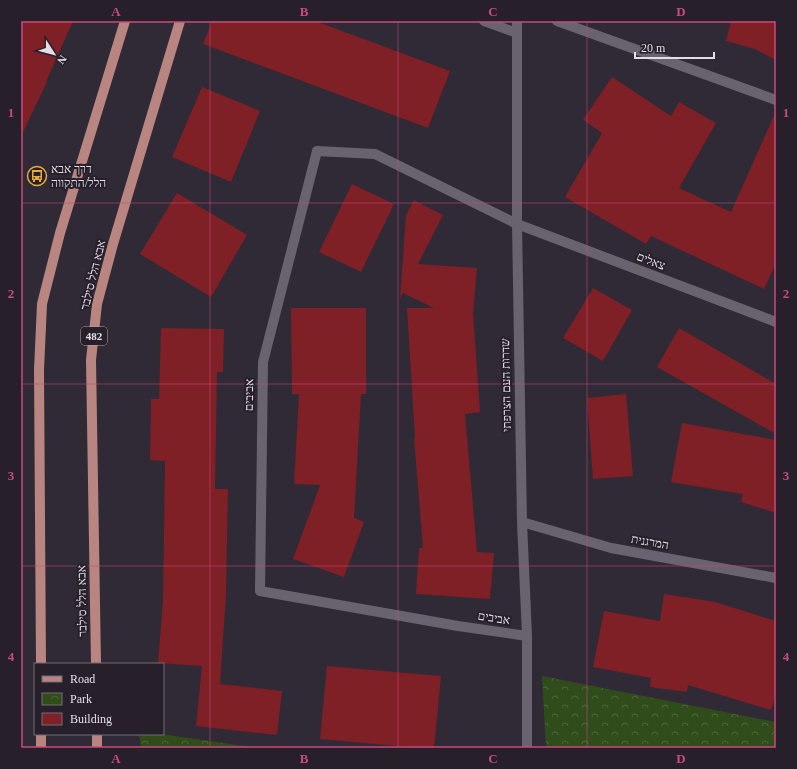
<svg xmlns="http://www.w3.org/2000/svg" width="797" height="769" font-family="'Times New Roman',Heebo,serif">
<style>
.park{fill:url(#park-crowns)}
.building{fill:#7f1f26}
.lines{fill:none;stroke-linecap:round;stroke-linejoin:round}
.street{stroke:#69626f;stroke-width:10}
.primary{stroke:#b98580;stroke-width:10}
.grid{fill:none;stroke:#ca4a7e;stroke-width:1;stroke-opacity:0.55}
.labels{text-anchor:middle;dominant-baseline:central;stroke-width:4;stroke-linejoin:round;paint-order:stroke}
.shield{fill:#27202b;stroke:#aba5ae;stroke-width:1}
.shield-label{font-size:11px;font-weight:bold;fill:#e3dee6}
.poi-label{font-size:12px;fill:#e3dee6;stroke:#27202b;text-anchor:start}
.street-label{font-size:12px;fill:#e3dee6;stroke:#27202b}
.neatline{fill:none;stroke:#ca4a7e;stroke-width:1.5}
.grid-label{font-size:13px;text-anchor:middle;font-weight:bold;fill:#ca4a7e}
</style>
<defs>
<pattern id="park-crowns" width="20" height="18" patternUnits="userSpaceOnUse"><rect width="20" height="18" fill="#304c1b"/><path d="M2 6a3 3 0 1 1 6 0M12 15a3 3 0 1 1 6 0" fill="none" stroke="#4e653c"/></pattern>
</defs>
<rect width="100%" height="100%" fill="#302a36"/>
<g class="park">
<path d="M542 676 776 722V748H546Z"/>
<path d="M139 734H161L258 748H141Z"/>
</g>
<g class="building">
<path d="M21 21H73L46 82H47L21 136Z"/>
<path d="M212 21H315L450 71 428 128 203 44Z"/>
<path d="M731 21H776V60L755 49 726 41Z"/>
<path d="M612 77 671 116 679 102 716 123 679 188 731 212 776 111V263L764 289 651 236 646 244 565 197 602 133 583 120Z"/>
<path d="M202 87 260 111 231 182 172 157Z"/>
<path d="M352 184 394 204 361 272 319 252Z"/>
<path d="M177 193 247 235 211 297 140 254Z"/>
<path d="M414 200 443 215 418 264 477 268 473 313 480 412 465 414 477 552 494 553 490 599 416 594 419 548H423L414 438H415L407 308H434L403 293 400 298 406 215Z"/>
<path d="M593 288 632 310 603 361 563 338Z"/>
<path d="M291 308H366V394H361L354 518 364 522 344 577 293 559 320 485 294 484 299 394H292Z"/>
<path d="M161 328 224 329 223 372H217L215 489H228L226 594 220 684 282 691 277 735 196 726 202 666 158 663 163 601 165 461 150 460 151 399H159Z"/>
<path d="M679 328 776 384V434L657 367Z"/>
<path d="M626 394 633 476 593 479 587 398Z"/>
<path d="M682 423 776 440V513L741 502 743 494 671 482Z"/>
<path d="M664 594 715 602 776 621V693L771 710 688 685 687 692 650 687 651 678 593 667 604 611 660 621Z"/>
<path d="M327 666 441 676 434 748H419L320 739Z"/>
</g>
<g class="lines">
<g class="street">
<path d="M484 21 517 33"/>
<path d="M517 21V224L522 522 527 636V748"/>
<path d="M557 21 776 100"/>
<path d="M522 522 611 548 776 578"/>
<path d="M527 636 458 626 260 591 263 362 317 151 375 154 517 224 776 322"/>
</g>
<g class="primary">
<path d="M41 664 39 370 42 304 60 233 125 21"/>
<path d="M96 664 91 360 97 304 113 244 180 21"/>
<path d="M41 734V748"/>
<path d="M97 734V748"/>
</g>
</g>
<path class="grid" d="M210 21V748M398 21V748M587 21V748M21 203H776M21 384H776M21 566H776"/>
<defs>
<symbol id="bus-ring" viewBox="-11 -11 22 22"><circle r="9.5" fill="#27202b" stroke="#e5ad36" stroke-width="1.5"/><path d="M-5-6H5V4H4V6H2V4H-2V6H-4V4H-5ZM-3.5-4V0h7V-4ZM-3.5 1.2v1.5H-2V1.2ZM2 1.2v1.5H3.5V1.2Z" fill="#e5ad36"/></symbol>
</defs>
<g fill-rule="evenodd">
<use href="#bus-ring" x="26" y="165" width="22" height="22"/>
</g>
<g class="labels">
<rect class="shield" x="81" y="327" width="26" height="18" rx="3"/>
<g class="shield-label">
<text x="94" y="336">482</text>
</g>
<g class="poi-label">
<text x="51" y="169">דרך אבא<tspan x="51" dy="14">הלל/התקווה</tspan></text>
</g>
<g class="street-label">
<text transform="translate(651 261) rotate(21)">צאלים</text>
<text transform="translate(93 275) rotate(-76)">אבא הלל סילבר</text>
<text transform="translate(506 385) rotate(-91)">שדרות העם הצרפתי</text>
<text transform="translate(249 395) rotate(-89)">אביבים</text>
<text transform="translate(650 542) rotate(10)">המרגנית</text>
<text transform="translate(82 601) rotate(-91)">אבא הלל סילבר</text>
<text transform="translate(494 618) rotate(9)">אביבים</text>
</g>
</g>
<rect width="797" height="769" fill="none" stroke="#27202b" stroke-width="44"/>
<rect x="34" y="663" width="130" height="72" fill="#27202b" stroke="#726c76"/>
<rect x="42" y="676" width="20" height="6" fill="#b98580" stroke="#726c76"/>
<text x="70" y="683" font-size="12" fill="#e3dee6">Road</text>
<rect x="42" y="693" width="20" height="12" fill="url(#park-crowns)" stroke="#726c76"/>
<text x="70" y="703" font-size="12" fill="#e3dee6">Park</text>
<rect x="42" y="713" width="20" height="12" fill="#7f1f26" stroke="#726c76"/>
<text x="70" y="723" font-size="12" fill="#e3dee6">Building</text>
<g transform="translate(54 54) rotate(126)" stroke="#27202b" stroke-width="3" paint-order="stroke">
<path d="M0-3L7 15L0 10L-7 15Z" fill="#e3dee6"/>
<text y="-6" font-size="11" font-weight="bold" text-anchor="middle" fill="#e3dee6">N</text>
</g>
<path d="M635 52v6h79v-6" fill="none" stroke="#e3dee6" stroke-width="2"/>
<text x="641" y="52" font-size="12" fill="#e3dee6" stroke="#27202b" stroke-width="3" paint-order="stroke">20 m</text>
<rect x="22" y="22" width="753" height="725" class="neatline"/>
<g class="grid-label">
<text x="116" y="16">A</text>
<text x="304" y="16">B</text>
<text x="493" y="16">C</text>
<text x="681" y="16">D</text>
<text x="11" y="117">1</text>
<text x="786" y="117">1</text>
<text x="11" y="298">2</text>
<text x="786" y="298">2</text>
<text x="11" y="480">3</text>
<text x="786" y="480">3</text>
<text x="11" y="661">4</text>
<text x="786" y="661">4</text>
<text x="116" y="763">A</text>
<text x="304" y="763">B</text>
<text x="493" y="763">C</text>
<text x="681" y="763">D</text>
</g>
</svg>
